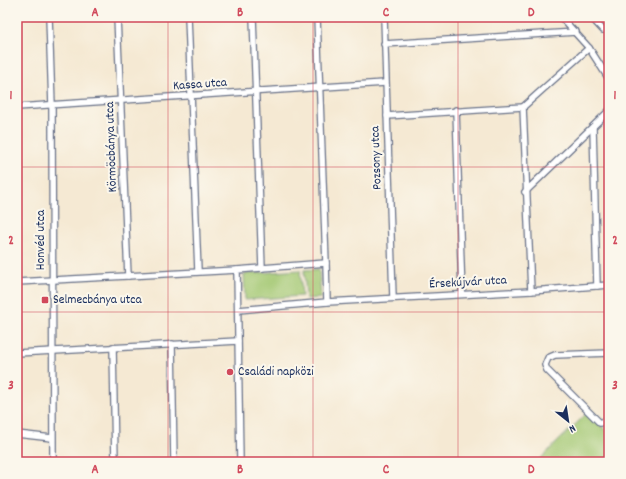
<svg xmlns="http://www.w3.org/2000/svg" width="626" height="479" font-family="Dekko,sans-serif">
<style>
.green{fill:#a2c771;stroke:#5e7b68}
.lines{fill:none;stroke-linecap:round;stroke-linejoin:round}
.minor-casing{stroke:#677087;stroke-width:8}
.minor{stroke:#fff;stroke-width:5.5}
.grid{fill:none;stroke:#d1495b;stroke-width:1;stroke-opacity:0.55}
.poi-dot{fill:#d1495b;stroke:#fbf7ec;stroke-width:1.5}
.labels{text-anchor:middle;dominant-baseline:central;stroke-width:4;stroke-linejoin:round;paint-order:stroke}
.street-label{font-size:13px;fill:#1b2f5e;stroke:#fbf7ec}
.poi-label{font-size:13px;fill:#1b2f5e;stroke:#fbf7ec;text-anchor:start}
.neatline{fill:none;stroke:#d1495b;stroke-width:1.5}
.grid-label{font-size:13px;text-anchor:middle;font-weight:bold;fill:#d1495b}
</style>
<rect width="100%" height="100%" fill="#fbf7ec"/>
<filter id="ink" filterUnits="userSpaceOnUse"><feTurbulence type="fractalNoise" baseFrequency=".025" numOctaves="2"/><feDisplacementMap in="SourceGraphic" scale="8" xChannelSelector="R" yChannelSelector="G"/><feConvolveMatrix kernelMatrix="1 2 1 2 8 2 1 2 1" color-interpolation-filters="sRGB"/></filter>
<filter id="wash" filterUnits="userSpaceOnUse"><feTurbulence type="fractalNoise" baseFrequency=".012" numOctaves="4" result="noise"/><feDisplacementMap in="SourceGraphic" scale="16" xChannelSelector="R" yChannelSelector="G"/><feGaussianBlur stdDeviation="0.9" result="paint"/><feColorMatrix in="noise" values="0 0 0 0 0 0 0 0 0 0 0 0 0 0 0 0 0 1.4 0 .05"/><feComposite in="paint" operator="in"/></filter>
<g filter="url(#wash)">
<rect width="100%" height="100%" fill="#f5e9d3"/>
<g class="green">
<path d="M319 269 321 298 306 299 304 270Z"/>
<path d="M300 270 302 296 245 300 244 274Z"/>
<path d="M587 413 609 433V462H537Z"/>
</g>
</g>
<g filter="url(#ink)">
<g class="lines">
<defs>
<g id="minor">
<path d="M49 17 52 106 53 462"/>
<path d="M117 17 128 276"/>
<path d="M188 17 198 271"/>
<path d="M253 17 262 268"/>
<path d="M317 17 326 263"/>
<path d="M384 17 393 298"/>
<path d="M561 17 589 48 609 79"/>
<path d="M591 17 603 30H609"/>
<path d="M384 44 576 32"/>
<path d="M17 107 385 83"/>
<path d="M523 107 531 291"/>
<path d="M456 110 462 294"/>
<path d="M387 116 523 107 589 48"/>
<path d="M593 127 597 286"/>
<path d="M525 192 609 111"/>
<path d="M17 282 237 270"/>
<path d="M327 302 531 291 609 285"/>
<path d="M238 310 327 302 326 263 237 270 240 462"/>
<path d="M172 344 174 462"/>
<path d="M113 347 115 462"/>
<path d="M17 353 238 341"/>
<path d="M609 353 555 355 548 358 545 365 547 370 600 423 609 419"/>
<path d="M17 434 52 438"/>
</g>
</defs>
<use href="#minor" class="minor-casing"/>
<use href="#minor" class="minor"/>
</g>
</g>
<path class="grid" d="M168 17V462M313 17V462M458 17V462M17 167H609M17 312H609"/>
<g class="poi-dot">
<rect x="41" y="296" width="8" height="8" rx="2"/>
<circle cx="230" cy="372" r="4"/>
</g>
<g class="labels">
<g class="street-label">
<text transform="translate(200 85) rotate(-4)">Kassa utca</text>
<text transform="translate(112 147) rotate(-92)">Körmöcbánya utca</text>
<text transform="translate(377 158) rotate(-92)">Pozsony utca</text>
<text transform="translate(41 240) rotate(-90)">Honvéd utca</text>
<text transform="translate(468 283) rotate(-3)">Érsekújvár utca</text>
</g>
<g class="poi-label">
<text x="53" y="300">Selmecbánya utca</text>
<text x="238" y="372">Családi napközi</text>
</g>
</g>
<rect width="626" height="479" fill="none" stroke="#fbf7ec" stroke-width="44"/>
<g transform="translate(568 421) rotate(150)" stroke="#fbf7ec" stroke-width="3" paint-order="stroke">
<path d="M0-3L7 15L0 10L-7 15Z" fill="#1b2f5e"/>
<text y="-6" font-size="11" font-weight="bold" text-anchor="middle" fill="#1b2f5e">N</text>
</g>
<rect x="22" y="22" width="582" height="435" class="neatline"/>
<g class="grid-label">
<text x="95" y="16">A</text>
<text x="240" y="16">B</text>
<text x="386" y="16">C</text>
<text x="531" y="16">D</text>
<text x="11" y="99">1</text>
<text x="615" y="99">1</text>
<text x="11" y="244">2</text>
<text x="615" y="244">2</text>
<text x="11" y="389">3</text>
<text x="615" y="389">3</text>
<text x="95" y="473">A</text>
<text x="240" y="473">B</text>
<text x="386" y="473">C</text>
<text x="531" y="473">D</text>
</g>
</svg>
